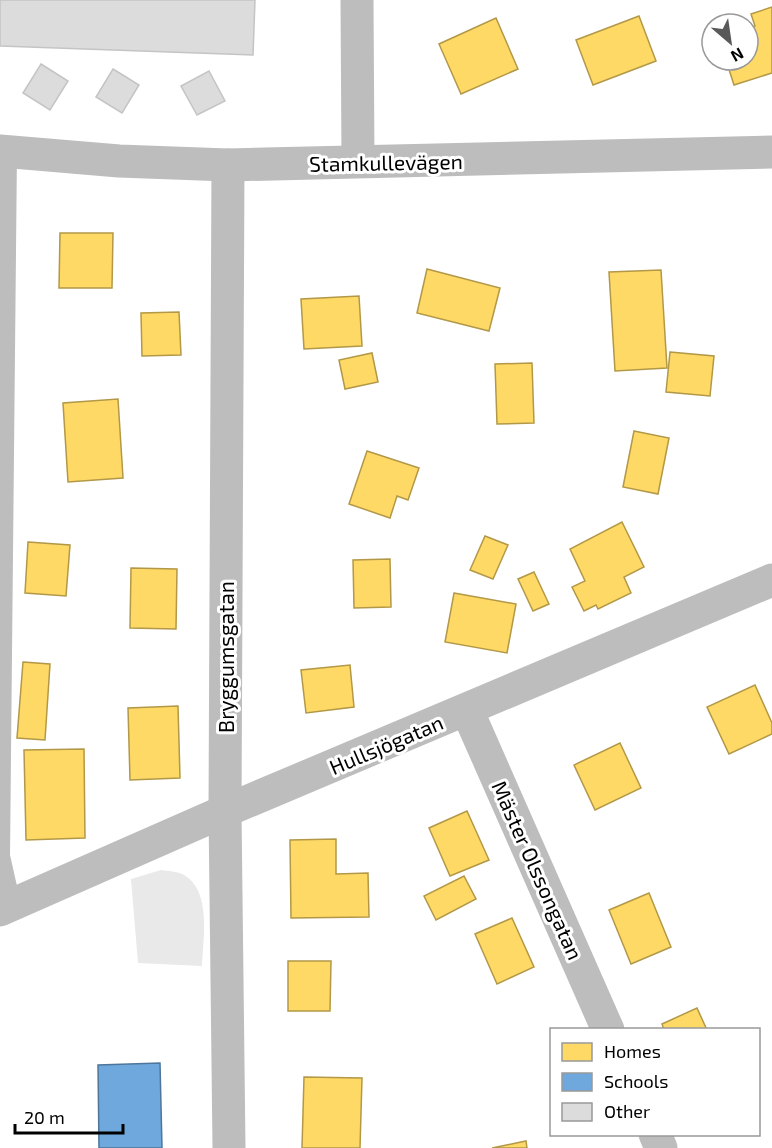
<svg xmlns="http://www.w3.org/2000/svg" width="772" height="1148" font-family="'Exo 2',sans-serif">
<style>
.green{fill:#e9e9e9}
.homes{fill:#ffd966;stroke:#b29847;stroke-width:1.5}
.schools{fill:#6fa8dc;stroke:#4e769a;stroke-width:1.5}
.building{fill:#dcdcdc;stroke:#c4c4c4;stroke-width:1.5}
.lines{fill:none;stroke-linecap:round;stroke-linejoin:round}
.lane{stroke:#bdbdbd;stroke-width:20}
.street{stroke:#bdbdbd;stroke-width:33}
.labels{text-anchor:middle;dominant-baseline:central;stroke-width:6;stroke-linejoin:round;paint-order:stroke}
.street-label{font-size:21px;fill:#000;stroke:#fff}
</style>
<rect width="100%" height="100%" fill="#fff"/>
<path class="green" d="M161 870C167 871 178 871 184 875 212 891 203 940 202 966L138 963 131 879Z"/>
<g class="homes">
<path d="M772 7V73L734 85 726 60H748V28L755 26 751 14Z"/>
<path d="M639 16 656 61 593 85 576 40Z"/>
<path d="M496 18 518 69 461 94 439 44Z"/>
<path d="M60 233H113L112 288H59Z"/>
<path d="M427 269 500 288 489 331 417 313Z"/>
<path d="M661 270 667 368 615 371 609 272Z"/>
<path d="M359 296 362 346 304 349 301 299Z"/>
<path d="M179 312 181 355 142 356 141 313Z"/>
<path d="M670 352 714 356 710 396 666 392Z"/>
<path d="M372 353 378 382 345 389 339 360Z"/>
<path d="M532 363 534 423 497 424 495 364Z"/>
<path d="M118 399 123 478 68 482 63 403Z"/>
<path d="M634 431 669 438 658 494 623 487Z"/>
<path d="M367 451 419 468 408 500 397 496 390 518 349 504Z"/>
<path d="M622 522 644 567 624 577 631 593 598 609 596 605 584 611 572 587 585 581 570 549Z"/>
<path d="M485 536 508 545 493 579 470 570Z"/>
<path d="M28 542 70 545 66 596 25 593Z"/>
<path d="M390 559 391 607 354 608 353 560Z"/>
<path d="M131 568 177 569 176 629 130 628Z"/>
<path d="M534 572 549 604 533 611 518 579Z"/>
<path d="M454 593 516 604 507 653 445 642Z"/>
<path d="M23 662 50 664 45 740 17 738Z"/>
<path d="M350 665 354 707 306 713 301 670Z"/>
<path d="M755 685 772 723V734L729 754 707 707Z"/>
<path d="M178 706 180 778 130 780 128 708Z"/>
<path d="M620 743 641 788 595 810 574 765Z"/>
<path d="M84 749 85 838 26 840 24 750Z"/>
<path d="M467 811 489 860 450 876 429 828Z"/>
<path d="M336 839V874L368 873 369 917 291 918 290 840Z"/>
<path d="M464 876 476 899 436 920 424 896Z"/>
<path d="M649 893 671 947 631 964 609 910Z"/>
<path d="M512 918 534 967 497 984 475 934Z"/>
<path d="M288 961H331L330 1011H288Z"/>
<path d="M697 1008 707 1030H664L662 1024Z"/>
<path d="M304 1077 362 1078 360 1148H302Z"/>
<path d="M526 1141 527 1148H492Z"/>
</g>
<path class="schools" d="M160 1063 162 1148H99L98 1065Z"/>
<g class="building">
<path d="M0 0H255L253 55 0 46Z"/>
<path d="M41 64 68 81 50 110 23 93Z"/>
<path d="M113 69 139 85 122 113 96 97Z"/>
<path d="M209 71 225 101 197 115 181 86Z"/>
</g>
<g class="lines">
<path class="lane" d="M7 151 0 856 11 905"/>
<g class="street">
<path d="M357 0 358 161"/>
<path d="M0 151 119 161 228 165 772 152"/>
<path d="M228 165 225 811 229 1148"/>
<path d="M467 710 608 1030"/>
<path d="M0 910 225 811 772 580"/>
<path d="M655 1134 661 1148"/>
</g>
</g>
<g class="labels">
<g class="street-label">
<text transform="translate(386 162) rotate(-1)">Stamkullevägen</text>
<text transform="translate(225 657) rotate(-90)">Bryggumsgatan</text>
<text transform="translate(386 744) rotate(-23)">Hullsjögatan</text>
<text transform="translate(538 870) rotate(66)">Mäster Olssongatan</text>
</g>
</g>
<rect x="550" y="1028" width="210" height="108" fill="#ffffff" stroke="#999999" stroke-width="1.5"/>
<rect x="562" y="1043" width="30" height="18" fill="#ffd966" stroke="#999999" stroke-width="1.5"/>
<text x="604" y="1058" font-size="18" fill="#000000">Homes</text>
<rect x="562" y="1073" width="30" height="18" fill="#6fa8dc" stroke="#999999" stroke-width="1.5"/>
<text x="604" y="1088" font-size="18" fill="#000000">Schools</text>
<rect x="562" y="1103" width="30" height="18" fill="#dcdcdc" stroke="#999999" stroke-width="1.5"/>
<text x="604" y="1118" font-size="18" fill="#000000">Other</text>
<g transform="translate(730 42) rotate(151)"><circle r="28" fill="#ffffff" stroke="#999999" stroke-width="1.5"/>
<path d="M0-4.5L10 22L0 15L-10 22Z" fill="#595959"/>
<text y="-9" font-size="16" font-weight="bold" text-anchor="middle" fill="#000000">N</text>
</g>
<path d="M15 1124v9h108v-9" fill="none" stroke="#000000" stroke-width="3"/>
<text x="24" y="1124" font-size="18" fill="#000000" stroke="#ffffff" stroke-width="4.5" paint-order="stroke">20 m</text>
</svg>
